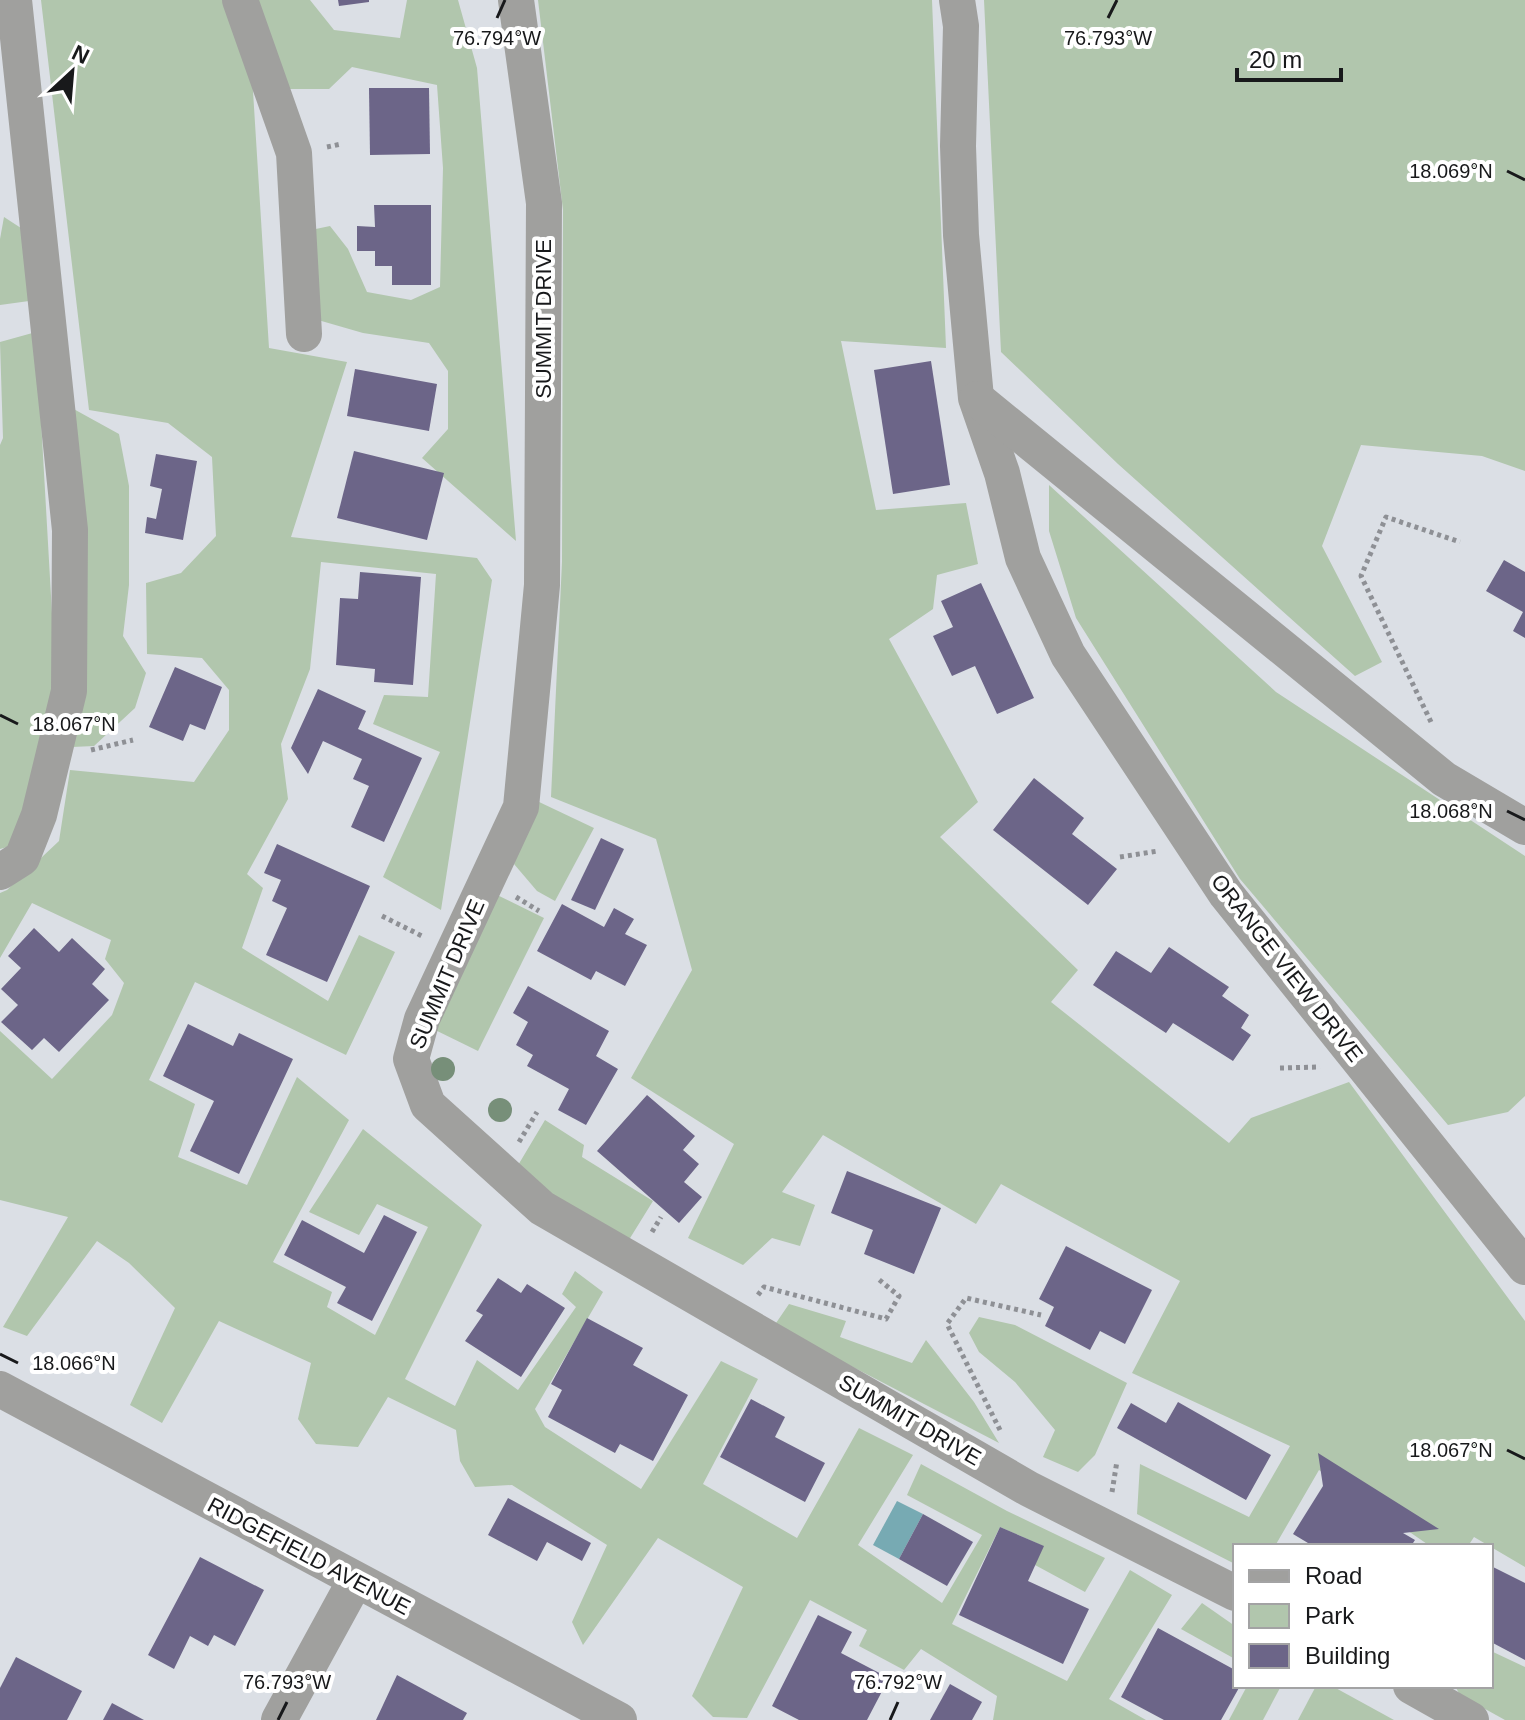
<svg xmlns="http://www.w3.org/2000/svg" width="1525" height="1720" font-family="Arial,sans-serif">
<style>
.green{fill:#b1c6ad}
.water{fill:#77aab3}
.building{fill:#6c6588}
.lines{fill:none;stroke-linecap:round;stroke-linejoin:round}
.path{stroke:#8e9095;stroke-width:5;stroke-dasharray:4 4;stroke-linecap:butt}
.minor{stroke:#a0a09e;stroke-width:36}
.tree{fill:#778f79}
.ticks{fill:none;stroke:#18191b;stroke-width:3}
.labels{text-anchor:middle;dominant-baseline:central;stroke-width:8;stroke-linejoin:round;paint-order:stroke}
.street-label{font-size:22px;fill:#18191b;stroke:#fff}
.ticks-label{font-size:20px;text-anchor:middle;fill:#18191b;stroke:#fff;stroke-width:8;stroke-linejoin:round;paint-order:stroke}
</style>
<rect width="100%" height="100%" fill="#dbdfe5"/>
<g class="green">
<path d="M41 0H225L251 59 269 348 347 362 291 537 477 558 492 580 441 910 383 877 440 752 373 724 384 695 428 697 436 574 321 562 310 669 281 744 288 799 247 874 263 888 242 948 328 1001 359 935 395 952 346 1055 195 982 149 1080 195 1104 178 1157 247 1185 297 1077 349 1120 273 1262 332 1292 327 1307 375 1335 428 1227 377 1204 359 1235 309 1212 363 1129 482 1225 405 1379 455 1406 477 1360 518 1390 576 1307 562 1294 575 1271 603 1292 535 1409 545 1427 641 1489 721 1361 758 1379 703 1484 797 1538 859 1428 913 1455 858 1545 942 1603 982 1535 907 1495 921 1464 1007 1511 1105 1558 1085 1592 1035 1565 1043 1546 1000 1527 952 1624 1067 1681 1130 1570 1172 1595 1109 1699 1146 1720H993L997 1696 921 1649 904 1670 859 1646 867 1630 810 1600 747 1718 713 1717 692 1696 743 1587 658 1538 583 1645 572 1622 607 1545 512 1485 475 1487 460 1461 456 1430 388 1397 358 1447 316 1444 298 1419 311 1363 219 1321 162 1423 130 1405 175 1308 129 1263 97 1241 27 1336 3 1327 68 1217 0 1200V1031L52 1079 112 1015 124 983 105 959 111 940 32 903 0 958V893L7 890 59 841 70 770 194 782 229 730V690L202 658 147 654 146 583 181 573 216 536 212 457 168 423 89 410Z"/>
<path d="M249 0H310L334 30 400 38 407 0H458L477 68 516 541 422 458 448 429V371L429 343 363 333 318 320 311 230 330 226 348 249 367 292 411 300 440 287 443 168 437 85 352 67 329 89H285Z"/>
<path d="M538 0H932L946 348 841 341 876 510 966 503 978 564 937 575 933 609 889 639 978 802 940 837 1078 970 1051 1002 1229 1143 1251 1118 1349 1082 1525 1321V1567L1474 1537 1468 1546H1430L1319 1470 1275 1546H1235V1564L1137 1514 1140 1464 1249 1517 1290 1446 1132 1373 1180 1281 1001 1184 976 1224 823 1135 782 1192 815 1205 800 1246 772 1238 743 1265 688 1238 734 1144 631 1078 692 970 656 839 551 797 562 562 563 210Z"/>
<path d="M984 0H1525V471L1482 456 1361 445 1322 546 1382 662 1355 676 1118 464 1001 352Z"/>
<path d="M4 217 24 230 29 301 0 305V239Z"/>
<path d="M36 332 56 684 36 777 11 846 0 849V445L3 438 0 342Z"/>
<path d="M70 407 119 434 129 486V585L123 636 146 673 135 708 94 746 72 747Z"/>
<path d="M1049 485 1276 692 1525 856V1096L1508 1112 1448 1125 1240 879 1076 618 1049 531Z"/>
<path d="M537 801 594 828 555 901 537 891 514 864Z"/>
<path d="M493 893 544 918 478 1051 427 1026Z"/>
<path d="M545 1120 584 1145 582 1157 653 1201 627 1243 514 1172Z"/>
<path d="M789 1304 846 1321 840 1337 912 1363 926 1340 974 1402 999 1443 774 1326Z"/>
<path d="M979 1317 1015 1325 1127 1383 1095 1455 1078 1472 1043 1457 1055 1430 1015 1382 979 1352 969 1333Z"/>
<path d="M1202 1603 1235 1626V1659L1181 1629Z"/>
<path d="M1491 1651 1525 1667V1720H1505L1460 1695 1455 1686H1491Z"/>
<path d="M1247 1686H1281L1263 1720H1229Z"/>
<path d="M1316 1686H1332L1394 1720H1298Z"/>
</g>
<path class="water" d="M897 1501 923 1514 899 1559 873 1545Z"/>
<g class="building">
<path d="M338 0H369V2L339 6Z"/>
<path d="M369 88H429L430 154 370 155Z"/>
<path d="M374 205H431V285H392V266H375V251H357V226L375 227Z"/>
<path d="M931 361 950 485 893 494 874 370Z"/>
<path d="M355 369 437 384 429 431 347 416Z"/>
<path d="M354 451 444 473 427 540 337 518Z"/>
<path d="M156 454 197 461 183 540 145 533 147 517 156 519 162 489 150 486Z"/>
<path d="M1504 560 1525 572V638L1513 631 1523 612 1486 591Z"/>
<path d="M360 572 421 577 413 685 374 682 375 669 336 665 340 598 358 599Z"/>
<path d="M981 583 1034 698 997 714 975 666 952 676 933 636 953 627 941 601Z"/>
<path d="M175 667 222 687 205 730 190 724 183 741 149 727Z"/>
<path d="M318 689 366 711 358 729 422 758 384 842 351 827 369 786 353 779 362 759 323 741 308 774 291 748Z"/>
<path d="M1034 778 1084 818 1072 834 1117 869 1088 905 993 830Z"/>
<path d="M601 838 624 849 595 910 571 900Z"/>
<path d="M277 844 370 886 327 982 266 955 287 908 272 901 281 880 264 873Z"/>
<path d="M562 904 604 927 614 908 634 919 625 934 647 945 625 986 596 971 591 980 537 951Z"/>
<path d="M34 928 59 952 72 938 105 969 92 984 109 1000 59 1052 44 1038 32 1050 1 1022 18 1005 1 989 21 968 8 956Z"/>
<path d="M1169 947 1229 987 1222 996 1249 1015 1241 1028 1251 1035 1233 1061 1173 1023 1166 1033 1093 985 1116 951 1151 973Z"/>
<path d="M528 986 609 1031 596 1056 618 1069 586 1125 558 1110 569 1089 527 1066 533 1055 516 1045 528 1022 513 1013Z"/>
<path d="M188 1024 233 1046 239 1033 293 1059 239 1174 190 1151 214 1101 163 1076Z"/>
<path d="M647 1095 695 1136 683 1150 699 1164 684 1182 702 1197 679 1223 597 1151Z"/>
<path d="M847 1171 941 1208 914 1274 864 1254 873 1230 831 1213Z"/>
<path d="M384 1215 417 1232 372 1321 337 1303 346 1287 284 1255 302 1220 364 1253Z"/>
<path d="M1066 1246 1152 1290 1125 1344 1100 1331 1090 1350 1045 1326 1054 1307 1039 1299Z"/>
<path d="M498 1278 521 1293 527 1284 565 1308 521 1377 465 1341 483 1315 476 1311Z"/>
<path d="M587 1318 643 1348 633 1365 688 1395 653 1461 620 1444 615 1453 548 1417 562 1390 551 1384Z"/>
<path d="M751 1399 785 1417 775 1437 825 1463 805 1502 720 1457Z"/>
<path d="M1178 1402 1271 1455 1246 1500 1117 1428 1131 1403 1166 1423Z"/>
<path d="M1318 1453 1439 1529 1403 1533 1415 1540 1411 1546H1313L1293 1534 1323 1486Z"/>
<path d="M508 1498 591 1543 582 1561 547 1542 537 1561 488 1535Z"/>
<path d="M923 1514 973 1542 947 1586 899 1559Z"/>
<path d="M1000 1527 1044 1546 1028 1581 1089 1609 1063 1664 959 1615Z"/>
<path d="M200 1557 264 1590 235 1646 214 1635 208 1646 190 1636 174 1669 148 1655Z"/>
<path d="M1491 1566 1525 1583V1660L1491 1642Z"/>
<path d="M818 1615 852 1632 841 1653 889 1678 867 1720H799L772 1706Z"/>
<path d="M1158 1628 1235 1670V1686H1240L1221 1720H1164L1121 1697Z"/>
<path d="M16 1657 82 1691 67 1720H0V1688Z"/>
<path d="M397 1675 467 1713 463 1720H376Z"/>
<path d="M950 1684 982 1702 972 1720H930Z"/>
<path d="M112 1703 144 1720H103Z"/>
</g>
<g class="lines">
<g class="path">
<path d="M327 147 341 144"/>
<path d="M1431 722 1361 576 1386 517 1460 542"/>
<path d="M91 750 133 740"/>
<path d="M1120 857 1158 851"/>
<path d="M516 897 539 911"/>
<path d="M382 916 424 937"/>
<path d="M1280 1068 1320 1067"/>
<path d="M519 1142 537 1112"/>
<path d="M652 1232 661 1217"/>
<path d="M758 1295 764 1287 886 1319 899 1296 877 1278"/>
<path d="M1000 1430 947 1324 966 1298 1041 1315"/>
<path d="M1112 1492 1117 1461"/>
</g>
<g class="minor">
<path d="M240 0 294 153 304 334"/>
<path d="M516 0 544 203 542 585 521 807 422 1019 411 1059 428 1105 542 1208 1029 1489 1235 1593"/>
<path d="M957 0 961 26 958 146 961 235 976 398 1002 473 1023 558 1068 655 1226 894 1525 1267"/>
<path d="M977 399 1444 779 1525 827"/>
<path d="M0 872 22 858 39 815 69 691 70 530 14 0"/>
<path d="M0 1389 619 1720"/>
<path d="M1411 1686 1471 1720"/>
<path d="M279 1720 355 1581"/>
</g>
</g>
<g class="tree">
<circle cx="443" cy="1069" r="12"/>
<circle cx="500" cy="1110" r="12"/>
</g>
<path class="ticks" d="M497 18 505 0M1108 18 1117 0M1507 171 1525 180M0 715 18 724M1507 811 1525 820M0 1354 18 1363M1507 1450 1525 1459M278 1720 287 1702M890 1720 898 1702"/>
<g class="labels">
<g class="street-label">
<text transform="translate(543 319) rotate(-90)">SUMMIT DRIVE</text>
<text transform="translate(1287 968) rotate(52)">ORANGE VIEW DRIVE</text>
<text transform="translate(447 974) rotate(-67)">SUMMIT DRIVE</text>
<text transform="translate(910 1420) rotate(30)">SUMMIT DRIVE</text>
<text transform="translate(309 1556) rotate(28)">RIDGEFIELD AVENUE</text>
</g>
</g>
<g class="ticks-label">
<text x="497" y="45">76.794°W</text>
<text x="1108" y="45">76.793°W</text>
<text x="1451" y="178">18.069°N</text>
<text x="74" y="731">18.067°N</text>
<text x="1451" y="818">18.068°N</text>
<text x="74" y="1370">18.066°N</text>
<text x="1451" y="1457">18.067°N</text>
<text x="287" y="1689">76.793°W</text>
<text x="898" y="1689">76.792°W</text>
</g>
<rect x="1233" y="1544" width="260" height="144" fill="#ffffff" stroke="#a3a3a4" stroke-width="2"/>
<rect x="1249" y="1570" width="40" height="12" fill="#a0a09e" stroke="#a3a3a4" stroke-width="2"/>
<text x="1305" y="1584" font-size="24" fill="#18191b">Road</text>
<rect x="1249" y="1604" width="40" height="24" fill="#b1c6ad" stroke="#a3a3a4" stroke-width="2"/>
<text x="1305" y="1624" font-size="24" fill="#18191b">Park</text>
<rect x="1249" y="1644" width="40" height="24" fill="#6c6588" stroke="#a3a3a4" stroke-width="2"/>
<text x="1305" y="1664" font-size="24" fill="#18191b">Building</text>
<g transform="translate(72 72) rotate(26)" stroke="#ffffff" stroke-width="6" paint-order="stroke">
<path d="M0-6L14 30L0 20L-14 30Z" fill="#18191b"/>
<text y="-12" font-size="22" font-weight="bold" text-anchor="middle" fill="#18191b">N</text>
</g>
<path d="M1237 68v12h104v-12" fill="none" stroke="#18191b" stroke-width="4"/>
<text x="1249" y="68" font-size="24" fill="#18191b" stroke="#ffffff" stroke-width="6" paint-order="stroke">20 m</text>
</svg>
